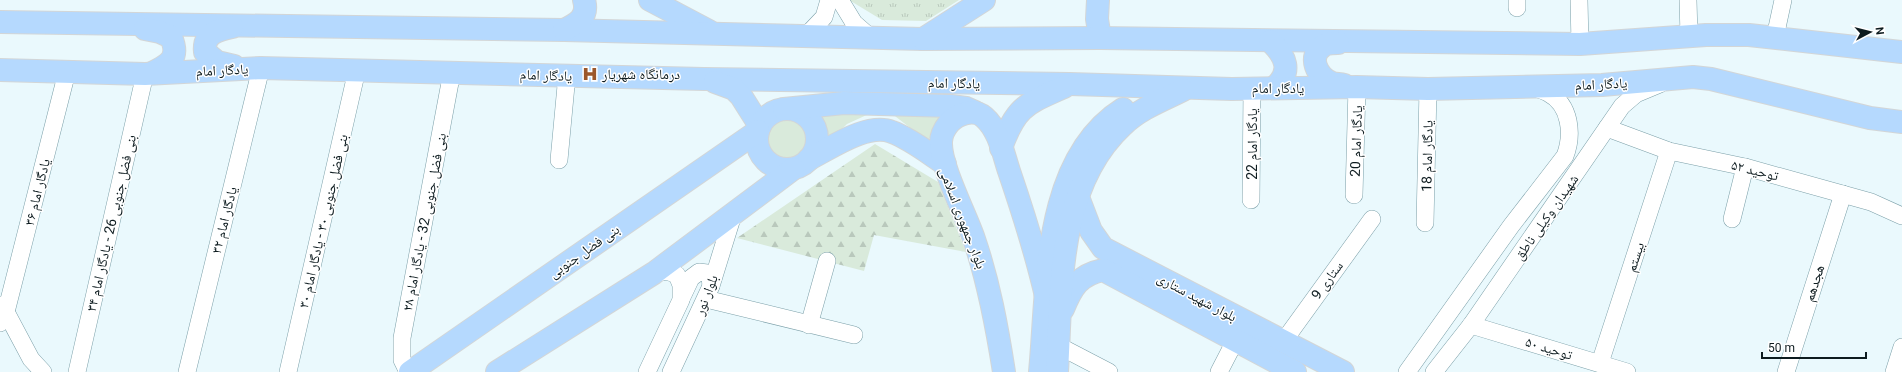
<svg xmlns="http://www.w3.org/2000/svg" width="1902" height="372" font-family="Roboto,'Noto Naskh Arabic',sans-serif">
<style>
.green{fill:#d9eadb}
.forest{fill:url(#forest-firs)}
.park{fill:url(#park-tufts)}
.lines{fill:none;stroke-linecap:round;stroke-linejoin:round}
.minor-casing{stroke:#7ca0a9;stroke-width:18}
.major-casing{stroke:#d3d6d7;stroke-width:24}
.minor{stroke:#fff;stroke-width:17}
.major{stroke:#b5d9fe;stroke-width:22}
.labels{text-anchor:middle;dominant-baseline:central;stroke-width:3;stroke-linejoin:round;paint-order:stroke}
.street-label{font-size:14px;fill:#0d1b1f;stroke:#fff}
.poi-label{font-size:14px;fill:#0d1b1f;stroke:#fff;text-anchor:start}
</style>
<defs>
<pattern id="forest-firs" width="22" height="20" patternUnits="userSpaceOnUse"><rect width="22" height="20" fill="#d9eadb"/><path d="M5 1l3.5 6h-7zM16 11l3.5 6h-7z" fill="#b9c8bc"/></pattern>
<pattern id="park-tufts" width="24" height="20" patternUnits="userSpaceOnUse"><rect width="24" height="20" fill="#d9eadb"/><path d="M3 7l-1-3M5 7V3M7 7l1-3M15 17l-1-3M17 17v-4M19 17l1-3" fill="none" stroke="#b9c8bc"/></pattern>
</defs>
<rect width="100%" height="100%" fill="#eaf9fd"/>
<g class="green">
<path d="M817 112 871 113 847 124 829 142C828 129 826 121 817 112Z"/>
<path d="M891 113H946L926 144 913 130Z"/>
<circle cx="787" cy="140" r="25"/>
</g>
<path class="forest" d="M875 144 938 182 966 252 874 235 864 271 737 238Z"/>
<path class="park" d="M849 0H959L926 21 882 20Z"/>
<g class="lines">
<defs>
<g id="minor">
<path d="M840 0 854 23 870 37"/>
<path d="M1517 0V8"/>
<path d="M1579 0 1580 44"/>
<path d="M1688 0 1689 36"/>
<path d="M806 36 824 17 829 0"/>
<path d="M1775 37 1783 0"/>
<path d="M1607 128 1669 151 1745 167 1871 202 1902 216"/>
<path d="M559 160 567 75"/>
<path d="M1354 195 1357 87"/>
<path d="M1251 200 1252 89"/>
<path d="M1732 219 1745 167"/>
<path d="M1425 223 1428 89"/>
<path d="M682 297 691 278 699 272 707 273 710 277 711 286"/>
<path d="M706 299 854 335"/>
<path d="M1 305 6 312 31 359 43 372"/>
<path d="M0 323 6 312 67 72"/>
<path d="M809 325 827 261"/>
<path d="M1471 325 1627 372"/>
<path d="M1283 342 1372 219"/>
<path d="M1059 346 1109 372"/>
<path d="M1600 363 1669 151"/>
<path d="M77 372 145 74"/>
<path d="M187 372 261 68"/>
<path d="M288 372 357 70"/>
<path d="M408 372 402 360V338L452 72"/>
<path d="M647 372 681 300V285L677 275 667 271 654 273"/>
<path d="M671 372 711 286 733 215"/>
<path d="M1219 372 1235 341"/>
<path d="M1407 372 1511 226 1565 156C1573 135 1571 105 1548 93 1544 91 1538 89 1534 87"/>
<path d="M1434 372 1471 325 1622 106 1636 94 1660 84"/>
<path d="M1786 372 1843 194"/>
<path d="M1894 372 1902 347"/>
</g>
<g id="major">
<path d="M650 0 709 31"/>
<path d="M1098 0 1097 19 1100 38"/>
<path d="M0 22 564 30 923 39 1100 38 1580 44 1706 35H1749L1902 52"/>
<path d="M232 27C217 30 203 34 205 52L217 62 234 66"/>
<path d="M145 29 160 32 171 37C180 58 170 64 152 73"/>
<path d="M564 30C577 24 589 17 584 0"/>
<path d="M923 39 984 0"/>
<path d="M1270 41C1286 56 1293 72 1274 88"/>
<path d="M1338 43C1334 43 1327 43 1323 46 1307 56 1317 77 1332 83 1335 84 1340 84 1344 85"/>
<path d="M0 70 145 74 261 68 704 79 1070 84 1232 89 1357 87 1428 89 1602 85 1693 77 1711 79 1870 118 1902 122"/>
<path d="M715 82 734 89 741 96 760 126"/>
<circle cx="787" cy="139" r="30"/>
<path d="M784 109 844 103 951 106 966 108 975 112"/>
<path d="M1001 148C1016 106 1026 104 1064 87"/>
<path d="M809 159C831 148 868 122 892 132 911 139 928 153 945 164"/>
<path d="M1078 197 1091 231 1103 248 1343 372"/>
<path d="M1063 309C1072 287 1079 275 1103 270L1295 372"/>
<path d="M410 372 758 131"/>
<path d="M497 372 654 273 793 169"/>
<path d="M1004 372C997 327 989 283 974 239 966 215 940 166 941 142 941 136 945 128 949 123 957 114 974 108 984 117 999 130 1003 153 1009 171 1023 212 1036 253 1046 296"/>
<path d="M1040 372C1048 288 1042 160 1123 109"/>
<path d="M1057 372C1062 289 1056 187 1123 125 1139 109 1163 100 1183 90"/>
</g>
</defs>
<use href="#minor" class="minor-casing"/>
<use href="#major" class="major-casing"/>
<use href="#minor" class="minor"/>
<use href="#major" class="major"/>
</g>
<defs>
<symbol id="hospital-bare" viewBox="-9 -9 18 18"><path d="M-5-5h3v3.5h4V-5h3V5h-3V1.5h-4V5h-3Z" fill="#9b562a" stroke="#fff" stroke-width="2.5" paint-order="stroke"/></symbol>
</defs>
<g fill-rule="evenodd">
<use href="#hospital-bare" x="579" y="63" width="22" height="22"/>
</g>
<g class="labels">
<g class="street-label">
<text transform="translate(222 70) rotate(-3)">یادگار امام</text>
<text transform="translate(546 75) rotate(2)">یادگار امام</text>
<text transform="translate(954 83) rotate(1)">یادگار امام</text>
<text transform="translate(1601 84) rotate(-3)">یادگار امام</text>
<text x="1278" y="88">یادگار امام</text>
<text transform="translate(1356 141) rotate(-88)">یادگار امام 20</text>
<text transform="translate(1252 144) rotate(-90)">یادگار امام 22</text>
<text transform="translate(1427 156) rotate(-89)">یادگار امام 18</text>
<text transform="translate(1755 170) rotate(14)">توحید ۵۲</text>
<text transform="translate(37 192) rotate(-76)">یادگار امام ۳۶</text>
<text transform="translate(1546 217) rotate(-55)">شهیدان وکیلی ناطق</text>
<text transform="translate(963 218) rotate(69)">بلوار جمهوری اسلامی</text>
<text transform="translate(224 220) rotate(-76)">یادگار امام ۳۲</text>
<text transform="translate(323 221) rotate(-77)">بنی فضل جنوبی ۳۰ - یادگار امام ۳۰</text>
<text transform="translate(424 222) rotate(-79)">بنی فضل جنوبی 32 - یادگار امام ۲۸</text>
<text transform="translate(111 223) rotate(-77)">بنی فضل جنوبی 26 - یادگار امام ۳۴</text>
<text transform="translate(584 251) rotate(-35)">بنی فضل جنوبی</text>
<text transform="translate(1635 257) rotate(-72)">بیستم</text>
<text transform="translate(1327 280) rotate(-54)">ستاری 9</text>
<text transform="translate(1814 283) rotate(-72)">هجدهم</text>
<text transform="translate(706 295) rotate(-69)">بلوار نور</text>
<text transform="translate(1197 297) rotate(28)">بلوار شهید ستاری</text>
<text transform="translate(1549 348) rotate(17)">توحید ۵۰</text>
</g>
<g class="poi-label">
<text x="602" y="74">درمانگاه شهریار</text>
</g>
</g>
<g transform="translate(1870 32) rotate(83)" stroke="#ffffff" stroke-width="3" paint-order="stroke">
<path d="M0-3L7 15L0 10L-7 15Z" fill="#0d1b1f"/>
<text y="-6" font-size="11" font-weight="bold" text-anchor="middle" fill="#0d1b1f">N</text>
</g>
<path d="M1762 352v6h104v-6" fill="none" stroke="#0d1b1f" stroke-width="2"/>
<text x="1768" y="352" font-size="12" fill="#0d1b1f" stroke="#ffffff" stroke-width="3" paint-order="stroke">50 m</text>
</svg>
